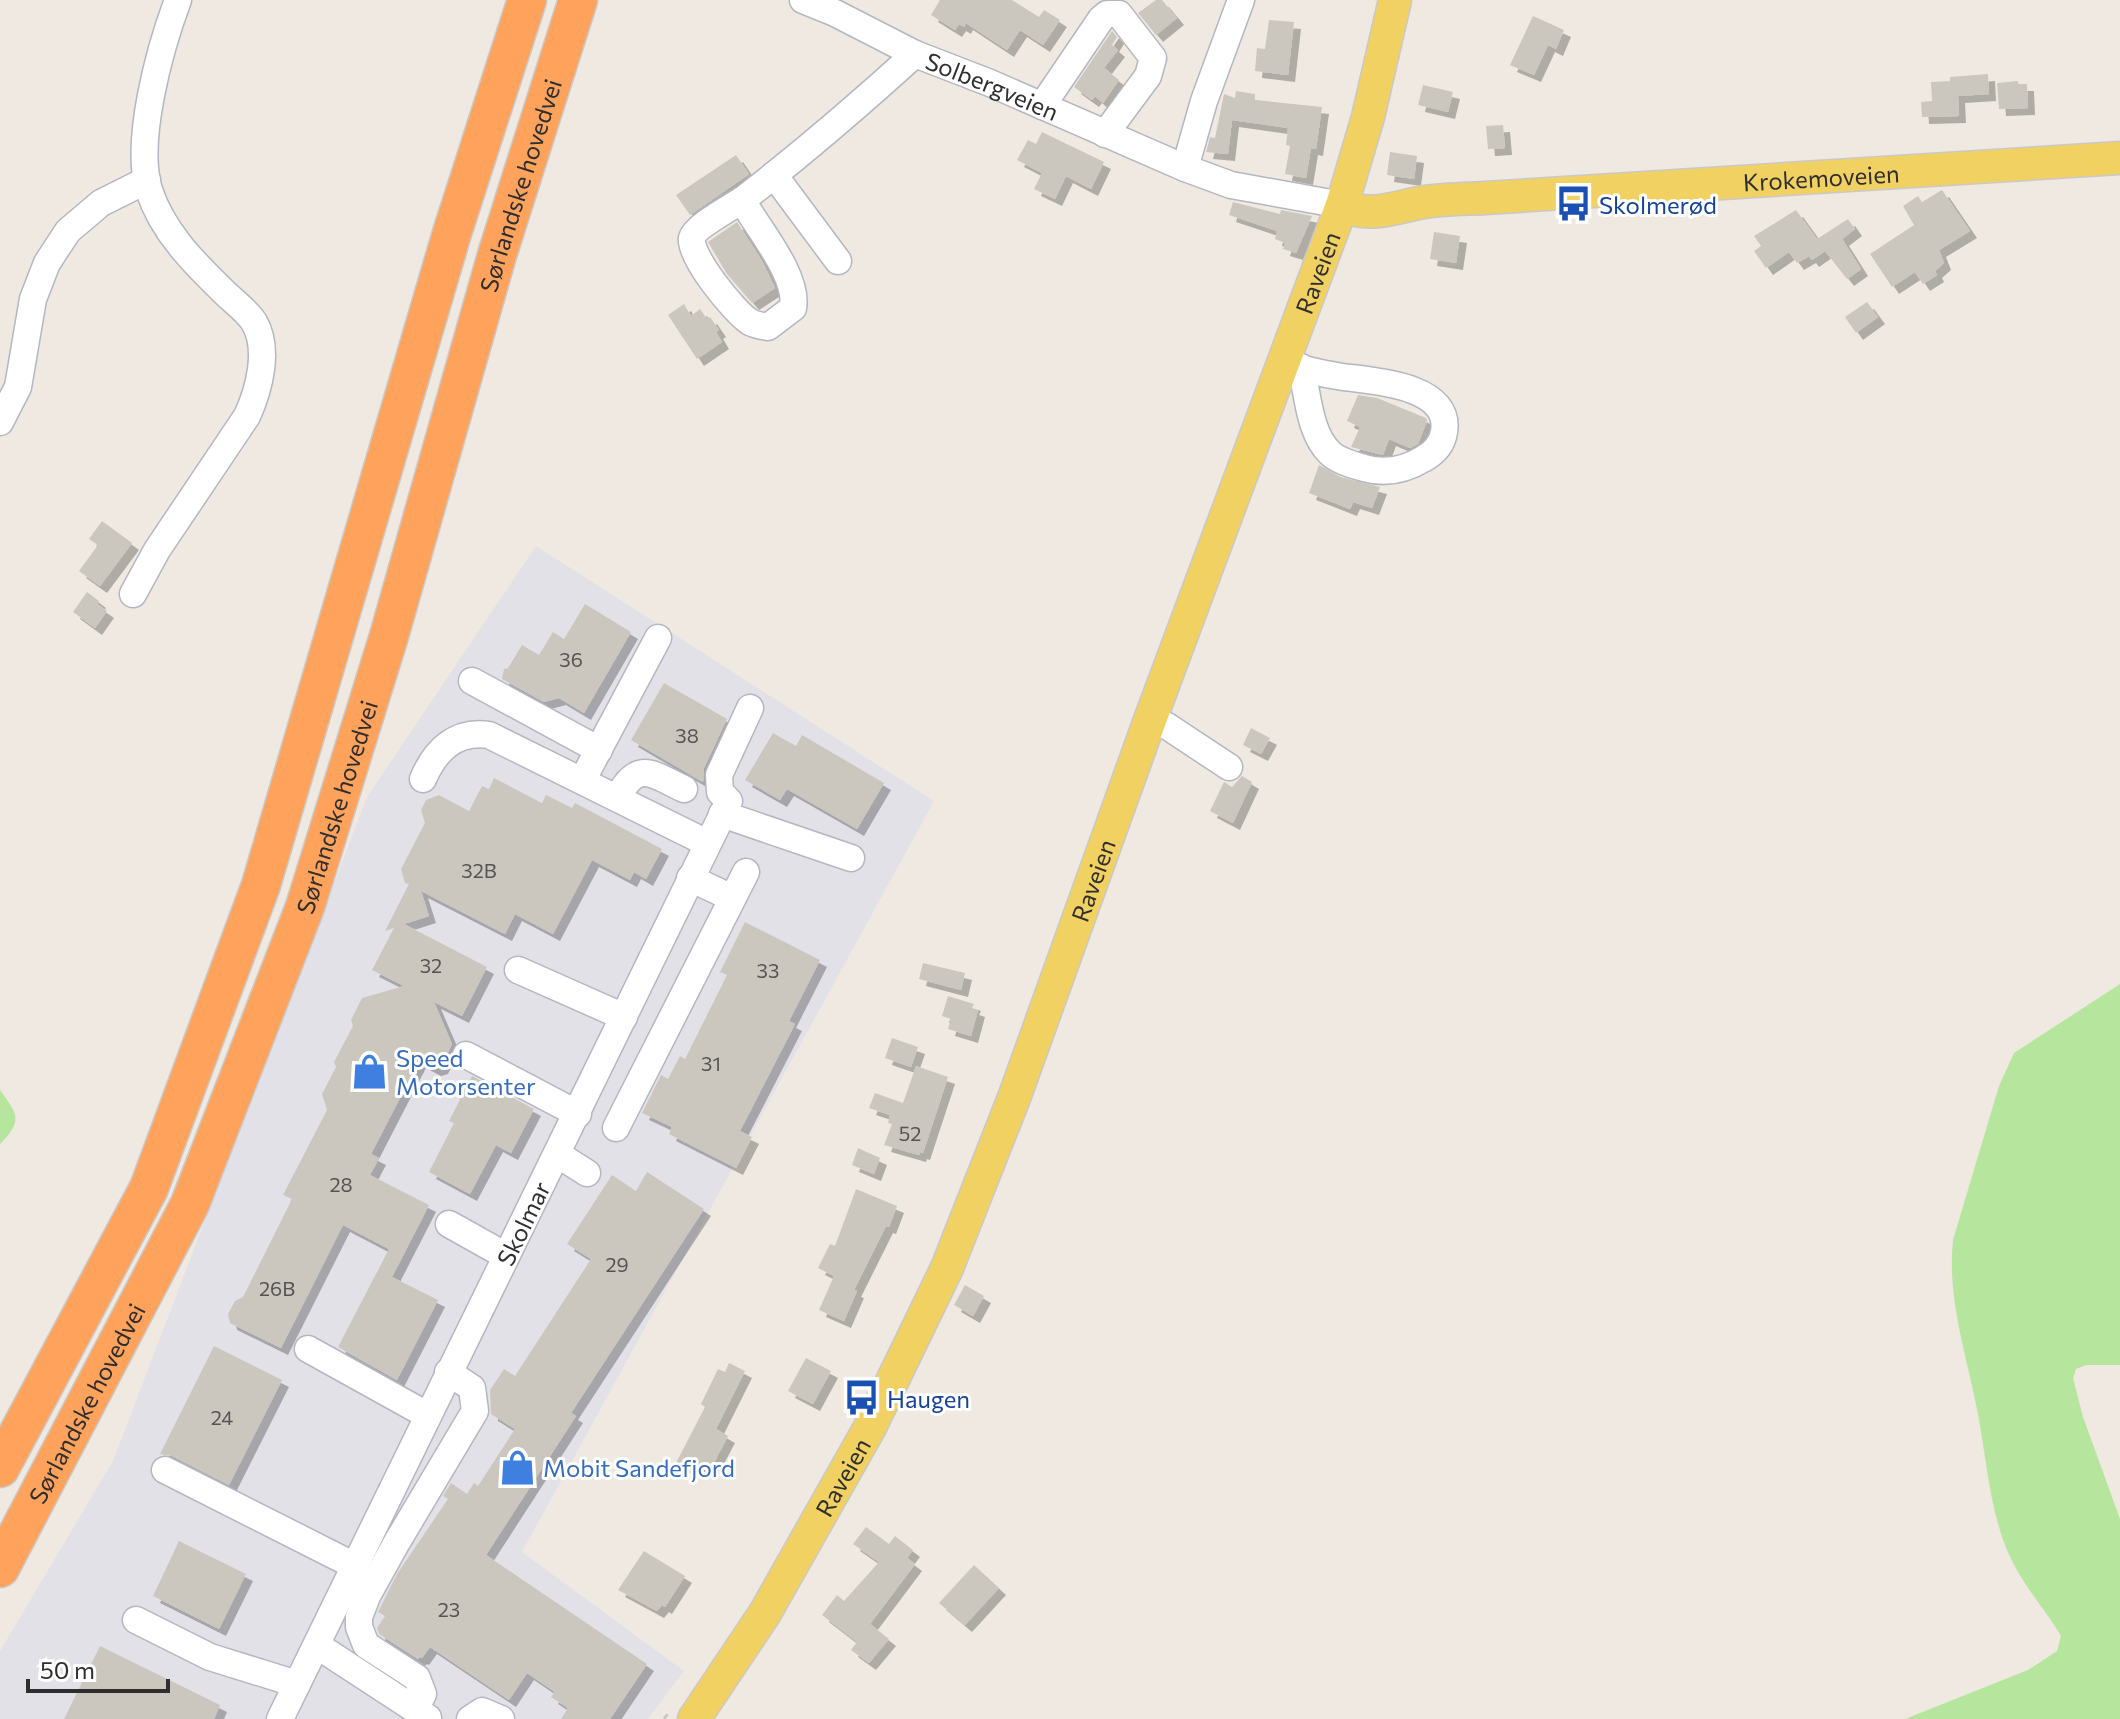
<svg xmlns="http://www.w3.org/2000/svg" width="2120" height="1719" font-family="Commissioner,sans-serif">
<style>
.industrial{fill:#e3e1e8}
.green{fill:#b6e59e}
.building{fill:#cbc7bf;filter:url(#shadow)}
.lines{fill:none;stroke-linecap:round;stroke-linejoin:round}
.minor-casing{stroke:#b4b7c1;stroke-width:29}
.major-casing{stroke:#c9c9c9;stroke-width:35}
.highway-casing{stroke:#c9c9c9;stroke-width:41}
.path{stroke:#c9c9c9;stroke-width:3;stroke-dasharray:6 4;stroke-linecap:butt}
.minor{stroke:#fff;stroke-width:26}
.major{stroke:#f2d163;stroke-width:32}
.highway{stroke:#ffa35c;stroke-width:38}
.labels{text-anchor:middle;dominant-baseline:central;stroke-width:6;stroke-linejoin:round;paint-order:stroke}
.number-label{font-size:20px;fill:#555452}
.street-label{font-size:24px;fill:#2e2e2e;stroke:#fff}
.transit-label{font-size:24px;fill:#164399;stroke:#fff;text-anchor:start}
.shop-label{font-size:24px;fill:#366cbe;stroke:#fff;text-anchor:start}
</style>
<defs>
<filter id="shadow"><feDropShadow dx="7" dy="7" stdDeviation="0" flood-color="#0004"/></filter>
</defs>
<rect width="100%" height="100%" fill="#efe9e1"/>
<path class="industrial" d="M536 546 934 801 522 1552 684 1671 648 1719H0V1651L113 1461 367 797Z"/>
<g class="green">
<path d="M2120 984V1365H2086L2076 1369 2073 1378 2083 1417 2120 1519V1719H1905L2028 1670 2057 1651 2061 1636C2046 1611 2024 1586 2011 1559 1989 1512 1987 1460 1977 1409 1966 1352 1947 1299 1953 1240L1999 1086 2014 1053Z"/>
<path d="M0 1090C17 1114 24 1120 0 1144Z"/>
</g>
<g class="building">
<path d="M940 0H1012L1039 17 1044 10 1060 20 1043 45 1020 30 1007 50 966 23 964 27 959 24 955 30 931 15Z"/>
<path d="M1156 0H1162L1177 18 1156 35 1138 13Z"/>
<path d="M1533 16 1564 30 1556 49 1548 45 1534 75 1510 65Z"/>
<path d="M1269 20 1294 22 1288 75 1255 71 1257 48 1265 49Z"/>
<path d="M1112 31 1117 37 1112 45 1118 50 1104 68 1119 80 1103 103 1095 96 1092 100 1074 87Z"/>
<path d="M1988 74 1989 94 1958 96 1959 116 1922 117 1921 102 1932 101 1931 82 1950 81V77Z"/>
<path d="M2018 81V84H2027L2028 108 1999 109 1997 83Z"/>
<path d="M1423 85 1453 92 1448 112 1418 105Z"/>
<path d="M1236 91 1255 94V100L1322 107 1316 149 1311 148 1306 178 1285 174 1290 146 1286 145 1288 128 1232 120 1228 154 1206 152 1210 137 1215 138 1224 94 1235 98Z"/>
<path d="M1503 125 1505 148 1488 149 1486 126Z"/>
<path d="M1042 132 1104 162 1091 189 1066 176 1055 199 1034 189 1042 173 1017 160 1028 140 1036 144Z"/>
<path d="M1390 152 1417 156 1414 179 1387 175Z"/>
<path d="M736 155 749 174 690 215 676 195Z"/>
<path d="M1942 190 1970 231 1939 250 1944 263 1935 271 1937 275 1923 284 1915 272 1892 287 1870 254 1914 225 1903 206 1918 196 1922 202Z"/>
<path d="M1233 202 1280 214 1281 210 1312 216 1296 253 1283 249 1285 243 1275 239 1277 231 1229 215Z"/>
<path d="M1796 210 1817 239 1848 219 1855 229 1842 239 1861 269 1847 279 1825 251 1812 260 1809 256 1797 263 1789 252 1766 268 1754 251 1761 246 1754 236Z"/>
<path d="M737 222 762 261 775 288 752 303 727 274 708 242Z"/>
<path d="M1434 232 1460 236 1456 263 1430 259Z"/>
<path d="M1867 302 1878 317 1856 333 1845 317Z"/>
<path d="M684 304 691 316 700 309 707 319 710 317 719 330 716 332 722 342 697 359 668 315Z"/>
<path d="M1358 395 1377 398 1426 418 1427 421 1418 444 1410 448 1389 439 1383 455 1351 447 1360 427 1347 421Z"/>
<path d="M1319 465 1341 477 1380 487 1372 508 1353 502 1350 509 1309 493Z"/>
<path d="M102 521 132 543 100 586 79 571 98 545 89 539Z"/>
<path d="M87 592 99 601 97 604 107 611 95 628 73 612Z"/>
<path d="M585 604 631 632 584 713 559 698 544 702 502 679 504 669 508 668 522 645 539 655 553 632 564 639Z"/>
<path d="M664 683 727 719 704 768 703 782 631 740Z"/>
<path d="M1251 728 1270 738 1261 754 1243 745Z"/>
<path d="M773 733 796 746 802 735 884 783 857 829 787 789 780 800 745 780Z"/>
<path d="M1242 776 1252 782 1233 823 1210 811 1224 782 1232 787Z"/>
<path d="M494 778 542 803 546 795 572 808 575 803 662 849 646 879 634 872 630 880 592 860 553 934 515 914 505 934 421 891 429 916 404 924 487 967 462 1016 434 1002 452 1044 441 1067 434 1069 419 1061 371 1154 379 1158 370 1175 429 1205 392 1277 438 1300 397 1380 338 1347 389 1249 343 1225 281 1348 230 1323 228 1314 235 1301 243 1297 292 1199 283 1195 327 1110 322 1094 336 1067 334 1062 353 1026 351 1020 362 998 404 986 372 970 394 928 385 931 409 884 405 883 401 869 425 823 421 810 426 800 439 795 469 811 482 786 489 789Z"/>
<path d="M745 922 820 960 789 1021 795 1024 740 1131 752 1137 736 1168 669 1134 672 1127 642 1113 661 1075 668 1079 680 1056 685 1059 727 975 720 972Z"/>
<path d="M923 963 965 973 961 990 919 979Z"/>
<path d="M948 996 974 1004 972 1008 978 1010 971 1036 948 1029 951 1019 942 1016Z"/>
<path d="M892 1038 918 1047 911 1067 885 1058Z"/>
<path d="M916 1066 948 1077 923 1153 920 1152 919 1155 884 1145 892 1124 888 1123 890 1115 869 1108 875 1093 903 1103Z"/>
<path d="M472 1076 534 1109 511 1153 496 1145 470 1194 429 1172 454 1123 449 1121Z"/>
<path d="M858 1148 880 1158 874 1174 852 1165Z"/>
<path d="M647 1172 704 1209 571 1413 576 1416 486 1555 647 1664 610 1719H561L568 1708 551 1697 555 1692 527 1673 509 1700 430 1647 422 1658 420 1657 418 1659 379 1634 377 1628 385 1616 378 1612 397 1574 448 1499 443 1496 451 1483 467 1494 474 1483 478 1486 515 1429 491 1414 490 1390 504 1369 515 1376 591 1259 567 1244 612 1175 636 1191Z"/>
<path d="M856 1189 897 1206 889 1227 886 1226 854 1290 857 1291 844 1321 819 1310 834 1276 818 1268 830 1244 835 1246Z"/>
<path d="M965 1285 984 1296 973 1316 954 1305Z"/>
<path d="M214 1346 282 1380 229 1485 172 1456 160 1454Z"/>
<path d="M806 1358 831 1371 813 1404 788 1391Z"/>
<path d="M729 1363 745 1371 716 1429 728 1436 709 1472 692 1463 689 1470 676 1463 705 1407 701 1404 718 1369 725 1372Z"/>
<path d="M866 1527 889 1544 895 1536 913 1550 907 1558 915 1564 870 1624 889 1639 869 1663 851 1650 857 1642 822 1615 837 1595 844 1601 879 1562 853 1544Z"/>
<path d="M179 1541 246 1574 219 1629 153 1596Z"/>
<path d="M644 1551 685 1576 665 1607 662 1605 657 1611 618 1590Z"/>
<path d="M974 1565 999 1588 965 1625 939 1603Z"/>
<path d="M100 1646 220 1705 214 1719H64Z"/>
</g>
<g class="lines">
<defs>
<g id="minor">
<path id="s1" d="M803 0 835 13 915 54 990 83 1185 168 1231 185 1342 205"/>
<path d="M1042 106 1101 19 1107 14H1119L1153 58 1148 76 1105 134"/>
<path d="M1185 168 1204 101 1241 0"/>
<path d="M774 175 838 261"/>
<path d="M742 200C758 229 799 276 793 308L768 327C763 326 755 325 750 322 735 313 688 255 692 238 695 226 734 206 745 198 804 152 860 104 915 54"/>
<path d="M1283 362C1301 369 1323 374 1343 377 1373 381 1452 385 1444 432 1442 445 1434 453 1423 459 1405 470 1385 474 1364 468 1354 465 1338 461 1330 453 1309 433 1308 394 1301 367"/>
<path d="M0 422 18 387 33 299 47 263 68 231 101 203 147 180"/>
<path d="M133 594 157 550 247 416C259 390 270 349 254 322 247 311 233 301 224 292 194 263 162 231 149 190 134 141 160 48 178 0"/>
<path d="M472 681 599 750"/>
<path d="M1150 720 1167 726 1229 767"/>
<path d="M423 779C435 751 455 730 489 735L707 843"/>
<path d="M583 779 658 638"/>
<path d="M618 797C638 759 652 774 684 789"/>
<path d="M722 814 851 858"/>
<path d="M690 878 732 898"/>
<path d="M518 970 624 1017"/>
<path d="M466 1055 578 1114"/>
<path d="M616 1128 746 872"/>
<path d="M557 1154 587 1173"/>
<path d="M449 1224 506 1256"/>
<path d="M308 1349 427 1415"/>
<path d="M165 1470 353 1565"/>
<path d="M136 1620 210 1657 297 1684"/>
<path d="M318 1646 428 1718"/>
<path d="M415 1710 423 1694 417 1678 366 1645 359 1627V1617L367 1596 397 1542 475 1411 472 1388 448 1372"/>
<path id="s2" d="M280 1719 729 801 720 792 719 775 750 708"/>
<path d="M470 1719 482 1711 501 1719"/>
</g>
<g id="major">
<path id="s3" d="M1342 205C1369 219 1396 207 1424 202 1444 199 1465 199 1485 198 1696 183 1908 173 2120 158"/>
<path id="s4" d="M694 1719 765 1613 869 1429 947 1268 1014 1098 1150 720 1342 205 1368 117 1395 0"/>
</g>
<g id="highway">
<path d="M0 1468 149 1188 261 885 452 233 527 0"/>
<path id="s5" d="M0 1568 190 1204 305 907 389 636 497 255 578 0"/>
</g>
</defs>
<use href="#minor" class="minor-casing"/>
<use href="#major" class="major-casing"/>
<use href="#highway" class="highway-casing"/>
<path class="path" d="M664 1719 670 1711"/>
<use href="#minor" class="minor"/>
<use href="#major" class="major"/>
<use href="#highway" class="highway"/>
</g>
<defs>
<symbol id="bus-bare" viewBox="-9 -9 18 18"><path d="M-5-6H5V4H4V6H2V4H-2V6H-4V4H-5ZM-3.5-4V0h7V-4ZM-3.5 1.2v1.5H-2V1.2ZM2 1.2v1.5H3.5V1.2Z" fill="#1a4fb4" stroke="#fff" stroke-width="2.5" paint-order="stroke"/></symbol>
<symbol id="shop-bare" viewBox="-9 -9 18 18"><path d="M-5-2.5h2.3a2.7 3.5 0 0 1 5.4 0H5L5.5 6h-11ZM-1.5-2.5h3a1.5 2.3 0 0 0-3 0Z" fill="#3f7fe0" stroke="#fff" stroke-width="2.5" paint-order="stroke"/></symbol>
</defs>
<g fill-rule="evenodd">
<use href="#bus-bare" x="1548" y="178" width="51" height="51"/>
<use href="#shop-bare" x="344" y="1046" width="51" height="51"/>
<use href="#bus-bare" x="836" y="1372" width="51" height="51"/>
<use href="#shop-bare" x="492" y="1442" width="51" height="51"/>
</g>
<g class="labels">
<g class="number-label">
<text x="571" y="659">36</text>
<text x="687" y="735">38</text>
<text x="479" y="870">32B</text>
<text x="431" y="965">32</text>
<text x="768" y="970">33</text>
<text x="711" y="1063">31</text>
<text x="910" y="1133">52</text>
<text x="341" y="1184">28</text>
<text x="617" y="1264">29</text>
<text x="277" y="1288">26B</text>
<text x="222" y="1417">24</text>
<text x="449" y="1609">23</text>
</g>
<g class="street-label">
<text stroke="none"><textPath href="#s1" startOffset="208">Solbergveien</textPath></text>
<text stroke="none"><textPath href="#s3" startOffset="482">Krokemoveien</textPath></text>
<text stroke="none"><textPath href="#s5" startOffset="1482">Sørlandske hovedvei</textPath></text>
<text stroke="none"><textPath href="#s4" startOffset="1580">Raveien</textPath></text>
<text stroke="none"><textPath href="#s5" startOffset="834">Sørlandske hovedvei</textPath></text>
<text stroke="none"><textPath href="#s4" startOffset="932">Raveien</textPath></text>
<text stroke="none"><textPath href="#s2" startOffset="552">Skolmar</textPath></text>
<text stroke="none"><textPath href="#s5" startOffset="186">Sørlandske hovedvei</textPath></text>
<text stroke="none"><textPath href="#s4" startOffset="284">Raveien</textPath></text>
</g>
<g class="transit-label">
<text x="1599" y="204">Skolmerød</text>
<text x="887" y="1398">Haugen</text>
</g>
<g class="shop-label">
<text x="396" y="1057">Speed<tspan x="396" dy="28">Motorsenter</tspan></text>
<text x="543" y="1467">Mobit Sandefjord</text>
</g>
</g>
<path d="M28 1679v12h140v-12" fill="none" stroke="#2e2e2e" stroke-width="4"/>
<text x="40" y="1679" font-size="24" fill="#2e2e2e" stroke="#ffffff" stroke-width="6" paint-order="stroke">50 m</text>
</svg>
